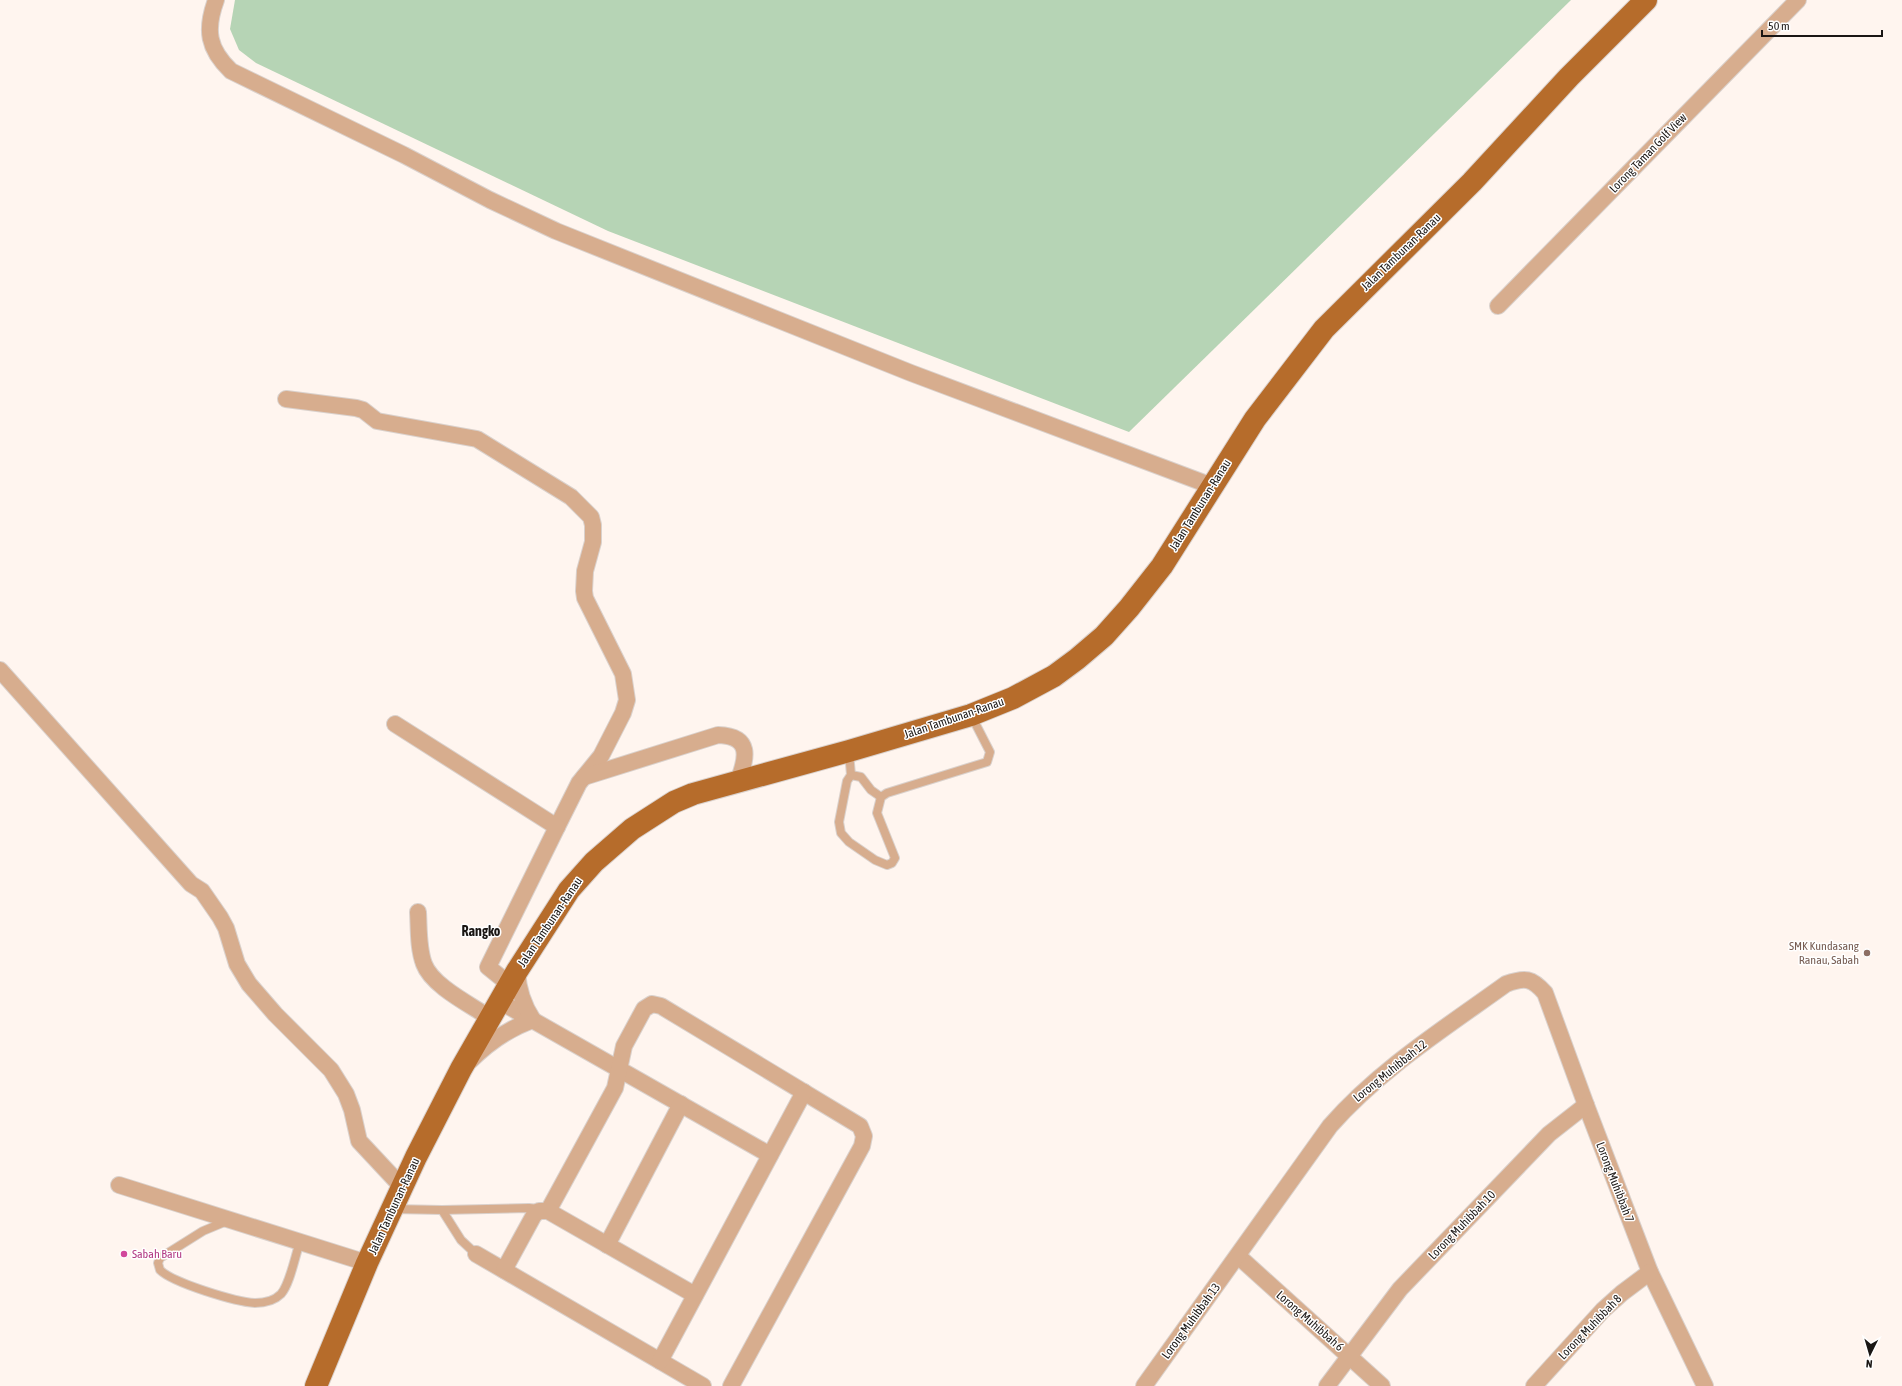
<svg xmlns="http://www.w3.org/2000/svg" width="1902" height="1386" font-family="'Asap Condensed',sans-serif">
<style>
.green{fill:#b6d4b5}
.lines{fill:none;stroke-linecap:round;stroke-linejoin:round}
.lane-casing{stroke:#dad1cc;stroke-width:10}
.street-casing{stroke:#dad1cc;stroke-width:18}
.primary-casing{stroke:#dad1cc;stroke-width:24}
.lane{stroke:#d7ad8e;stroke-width:8}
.street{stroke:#d7ad8e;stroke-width:16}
.primary{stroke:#b66c2b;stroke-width:22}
.education-dot{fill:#8d6e63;stroke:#fff;stroke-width:1.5}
.hotel-dot{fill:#d1479c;stroke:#fff;stroke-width:1.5}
.labels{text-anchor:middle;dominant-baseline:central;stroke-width:3;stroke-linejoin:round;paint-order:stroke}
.street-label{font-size:12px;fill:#1a1614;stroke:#fff}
.education-label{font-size:12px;fill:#785e54;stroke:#fff;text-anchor:end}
.hotel-label{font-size:12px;fill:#b23c85;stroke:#fff;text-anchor:start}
.quarter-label{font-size:14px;font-weight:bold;fill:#1a1614;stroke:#fff}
</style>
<rect width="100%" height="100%" fill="#fff5ef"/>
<path class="green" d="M235 0H1571L1129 432 608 231 256 63 239 50 230 29Z"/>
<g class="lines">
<defs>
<g id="lane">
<path d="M849 752 851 775 847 781 839 822 841 833 849 842 875 860 887 865 892 863 895 858 877 813 881 797 887 793 987 762 990 752 971 715"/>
<path d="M851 775 861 777 871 790 881 797"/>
<path d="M393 1209 442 1210 461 1240 476 1254"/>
<path d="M442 1210 529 1208 539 1209"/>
<path d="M227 1221 203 1231 160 1258 158 1263 160 1270C173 1283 236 1302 255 1303 264 1303 274 1301 281 1294 290 1284 295 1256 300 1242"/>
</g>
<g id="street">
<path d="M216 0C205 30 208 49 231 71L404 155 490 200 556 231 911 373 1212 486"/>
<path d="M1498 306 1798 0"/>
<path d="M286 399 356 408 363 410 377 421 477 439 571 497 591 517 593 525V542L585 571 584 591 585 598 623 674 627 700 623 713 601 756 579 783 557 827"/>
<path d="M0 670 191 884 202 891 220 917 226 928 237 964 249 984 275 1014 331 1070 346 1094 352 1110 359 1141 402 1187"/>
<path d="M395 724 557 827 488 967 509 984"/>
<path d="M584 777 718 735C752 736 747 758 738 781"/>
<path d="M418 912C419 929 418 948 424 964 432 986 471 1005 490 1018"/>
<path d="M499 1001 770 1155"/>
<path d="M470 1061C487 1044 510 1028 533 1020 523 1005 518 989 517 971"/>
<path d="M119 1185 367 1263"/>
<path d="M548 1211 615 1088 624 1046 644 1009 652 1004 661 1006 860 1126 864 1136 862 1146 731 1386"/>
<path d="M607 1245 681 1104"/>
<path d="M476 1254 703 1386"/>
<path d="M1238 1256 1382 1386"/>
<path d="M504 1270 534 1215 539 1211H548L695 1295"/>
<path d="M660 1361 804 1092"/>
<path d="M1144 1386 1330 1126C1380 1069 1445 1028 1506 984 1525 977 1532 978 1545 993L1586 1105 1650 1272 1705 1386"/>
<path d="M1327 1386 1400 1289 1549 1134 1586 1105"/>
<path d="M1534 1386 1603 1310 1622 1293 1650 1272"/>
</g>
<path id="primary" d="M316 1386 367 1263 416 1157 461 1069 517 971 569 890 594 862 632 829 674 802 693 794 849 751 971 715 1013 698 1054 676 1077 659 1104 636 1129 608 1162 566 1255 419 1324 329 1472 182 1569 77 1646 0"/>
</defs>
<use href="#lane" class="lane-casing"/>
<use href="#street" class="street-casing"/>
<use href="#primary" class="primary-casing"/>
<use href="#lane" class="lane"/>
<use href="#street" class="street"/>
<use href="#primary" class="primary"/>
</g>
<circle class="education-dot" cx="1867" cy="953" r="4"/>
<circle class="hotel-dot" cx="124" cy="1254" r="4"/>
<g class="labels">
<g class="street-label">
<text transform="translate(1648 153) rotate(-46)">Lorong Taman Golf View</text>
<text transform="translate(1401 252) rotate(-44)">Jalan Tambunan-Ranau</text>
<text transform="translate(1200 505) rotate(-58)">Jalan Tambunan-Ranau</text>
<text transform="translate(954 718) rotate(-19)">Jalan Tambunan-Ranau</text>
<text transform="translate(550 922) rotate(-56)">Jalan Tambunan-Ranau</text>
<text transform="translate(1390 1071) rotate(-39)">Lorong Muhibbah 12</text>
<text transform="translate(1615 1182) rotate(69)">Lorong Muhibbah 7</text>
<text transform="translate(394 1206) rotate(-65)">Jalan Tambunan-Ranau</text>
<text transform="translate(1462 1225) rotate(-46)">Lorong Muhibbah 10</text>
<text transform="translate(1191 1321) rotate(-54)">Lorong Muhibbah 13</text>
<text transform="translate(1310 1321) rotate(41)">Lorong Muhibbah 6</text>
<text transform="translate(1590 1327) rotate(-46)">Lorong Muhibbah 8</text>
</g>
<g class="education-label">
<text x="1859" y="946">SMK Kundasang<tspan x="1859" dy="14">Ranau, Sabah</tspan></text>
</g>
<g class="hotel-label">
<text x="132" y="1254">Sabah Baru</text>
</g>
<g class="quarter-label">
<text x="481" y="931">Rangko</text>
</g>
</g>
<g transform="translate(1870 1354) rotate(185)" stroke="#ffffff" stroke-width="3" paint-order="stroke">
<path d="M0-3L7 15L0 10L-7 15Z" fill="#1a1614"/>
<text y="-6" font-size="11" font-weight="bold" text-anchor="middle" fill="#1a1614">N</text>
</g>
<path d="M1762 30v6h120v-6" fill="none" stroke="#1a1614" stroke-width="2"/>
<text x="1768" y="30" font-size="12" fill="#1a1614" stroke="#ffffff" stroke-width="3" paint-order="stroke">50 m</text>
</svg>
